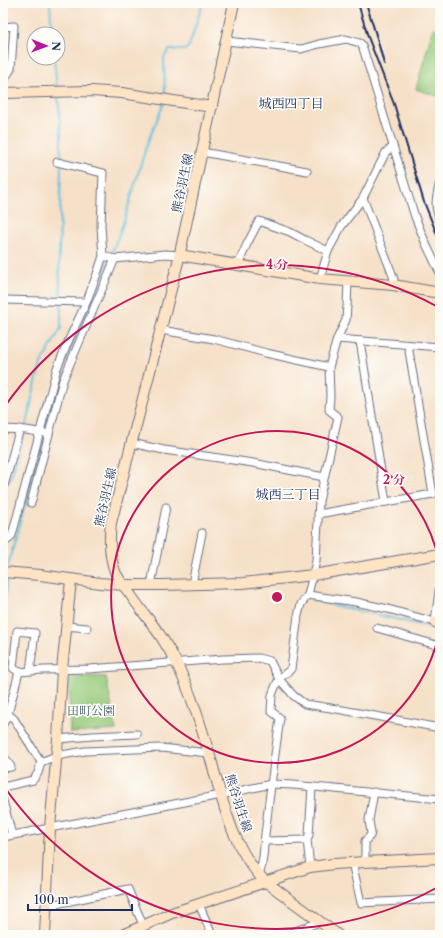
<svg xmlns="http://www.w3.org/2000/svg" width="443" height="938" font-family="'Libre Caslon Text','Noto Serif JP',serif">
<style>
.green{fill:#98cb7b;stroke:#5a7d6c}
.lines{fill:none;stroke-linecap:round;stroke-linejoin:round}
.stream{stroke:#60c0de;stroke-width:2}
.street-casing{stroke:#686d83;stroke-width:9}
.secondary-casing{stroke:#686d83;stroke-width:12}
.street{stroke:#fff;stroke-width:7}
.secondary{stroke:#fee4c5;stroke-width:10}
.rail{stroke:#1b2f5e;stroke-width:2}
.ring{fill:none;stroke:#c2185b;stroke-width:2}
.labels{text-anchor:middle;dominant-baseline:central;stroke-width:3.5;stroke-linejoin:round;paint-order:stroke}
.street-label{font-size:12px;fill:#1b2f5e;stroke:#fdfcf7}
.park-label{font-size:12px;fill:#405e67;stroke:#fdfcf7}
.neighbourhood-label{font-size:13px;fill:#1b2f5e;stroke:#fdfcf7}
.centre{fill:#c2185b;stroke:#fdfcf7;stroke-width:2}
.ring-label{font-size:12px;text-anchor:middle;font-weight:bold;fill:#c2185b;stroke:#fdfcf7;stroke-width:3.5;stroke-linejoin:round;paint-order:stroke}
</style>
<rect width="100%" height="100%" fill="#fdfcf7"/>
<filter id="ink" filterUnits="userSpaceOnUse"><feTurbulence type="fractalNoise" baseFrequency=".025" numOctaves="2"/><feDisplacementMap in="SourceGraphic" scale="8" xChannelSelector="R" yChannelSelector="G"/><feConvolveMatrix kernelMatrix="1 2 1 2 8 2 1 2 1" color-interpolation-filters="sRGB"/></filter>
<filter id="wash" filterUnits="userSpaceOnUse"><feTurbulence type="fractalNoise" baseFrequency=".012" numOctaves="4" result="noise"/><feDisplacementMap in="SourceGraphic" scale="16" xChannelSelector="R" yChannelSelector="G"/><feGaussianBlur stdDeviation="0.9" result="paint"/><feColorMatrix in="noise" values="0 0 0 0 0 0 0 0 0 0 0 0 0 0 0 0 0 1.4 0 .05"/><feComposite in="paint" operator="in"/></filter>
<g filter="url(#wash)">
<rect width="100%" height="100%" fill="#f6e0c7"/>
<g class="green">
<path d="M433 28 440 30V97L416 89Z"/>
<path d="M69 676 106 677 116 730 70 733Z"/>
</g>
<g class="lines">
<g class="stream">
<path d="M50 3 52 34"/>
<path d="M54 58 57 89"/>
<path d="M165 93 164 57 169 50H185L189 46 203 3"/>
<path d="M58 95 61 134V160"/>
<path d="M111 255 123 224 147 144 164 103"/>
<path d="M45 431 62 369 102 279 109 259"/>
<path d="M8 482 12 474 23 434 29 416 32 397 41 364 61 328V308L59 260 61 165"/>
<path d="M3 498 6 488"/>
<path d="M8 566 44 435"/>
<path d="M311 600 440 629"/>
<path d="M3 616 7 578"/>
</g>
</g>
</g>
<g filter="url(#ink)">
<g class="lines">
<defs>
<g id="street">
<path d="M3 27 14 26 11 69 3 82"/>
<path d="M226 41 301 49 319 44 346 39 360 43 362 45 415 217 426 244 440 273"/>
<path d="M202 152 307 171"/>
<path d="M57 162 82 168 103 173 101 226 103 256"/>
<path d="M440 181C437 196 433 205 440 219"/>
<path d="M363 198 393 276 394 280 393 285"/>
<path d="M238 265 247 244 259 221 290 232 305 240 328 251"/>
<path d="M320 279 328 251 341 227 363 198 386 152 393 147"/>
<path d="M3 300 84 302 86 303"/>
<path d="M161 330 214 339 266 353 329 367"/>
<path d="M337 339 440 347"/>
<path d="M3 429 26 430 44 433"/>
<path d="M131 443 164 450 253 463 324 477"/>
<path d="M3 488C10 469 13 449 20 429"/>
<path d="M386 502 433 494 408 345"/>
<path d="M31 503 63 380 115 259"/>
<path d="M318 514 386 502 360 341"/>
<path d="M3 543 9 539 12 535 57 368 71 335 86 303 97 274 103 256 115 259 165 254 179 255"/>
<path d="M192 584 202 533"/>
<path d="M151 585 166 507"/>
<path d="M308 595 356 602 388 609 435 622 440 583"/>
<path d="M66 626 87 628"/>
<path d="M377 628 440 646"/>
<path d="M19 672 13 668 17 631 35 633 30 671"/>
<path d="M8 714 14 719 41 762 56 756 85 751 161 748 209 753"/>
<path d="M3 724 8 714 19 672 43 670 89 669 223 659 258 658 270 661 279 679 294 696 305 704 337 709 440 728"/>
<path d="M58 739 92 736 137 734"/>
<path d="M3 755 11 767 3 768"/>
<path d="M3 787 33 780 38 773 41 762"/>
<path d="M3 801 12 835"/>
<path d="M3 837 221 795 271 784 293 785 440 799"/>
<path d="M265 841 307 840"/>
<path d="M352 862 361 903 440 899"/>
<path d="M365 862V841L370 836 371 833 369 820 374 792"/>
<path d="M310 867 307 840 309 835 312 787"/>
<path d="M259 875C265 860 263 843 266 827 270 791 275 754 280 718L271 711 272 695 276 685 279 679 291 669 298 616 301 604 308 595 316 561 319 501 338 417 329 410 330 396 329 367 337 339 346 320 347 306 348 281"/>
<path d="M199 904 212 935"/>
<path d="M46 906 128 889 143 925"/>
<path d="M284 935 320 922"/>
</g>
<g id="secondary">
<path d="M234 3 178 262 111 523C109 540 109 558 116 574 120 581 125 588 130 594 140 609 152 623 162 638 167 647 173 655 177 664 191 693 200 723 209 753 222 797 231 849 266 882L338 935"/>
<path d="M3 93 91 91 122 93 212 107"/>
<path d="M179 255 320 279 393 285 440 293"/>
<path d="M3 572 40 575 100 583 123 585H161L243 583 313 575 440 554"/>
<path d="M435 622 440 623"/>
<path d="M45 935 50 828 58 739 62 670 71 580"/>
<path d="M122 935 172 913 310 867 334 864 365 862 440 858"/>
</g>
</defs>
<use href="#street" class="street-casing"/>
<use href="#secondary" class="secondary-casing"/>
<use href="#street" class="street"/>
<use href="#secondary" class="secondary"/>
<g class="rail">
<path d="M358 3 368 37 394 104 424 202 440 242"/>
<path d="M366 3 377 38 384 64"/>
</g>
</g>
</g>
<g class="ring">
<path d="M440 629A166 166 0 1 1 440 565"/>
<path d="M438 887A332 332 0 0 1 3 785M3 409A332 332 0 0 1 438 307"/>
</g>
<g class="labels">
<g class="street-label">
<text transform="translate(182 183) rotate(-78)">熊谷羽生線</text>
<text transform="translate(105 497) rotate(-77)">熊谷羽生線</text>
<text transform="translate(239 803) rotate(72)">熊谷羽生線</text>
</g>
<g class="park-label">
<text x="91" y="710">田町公園</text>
</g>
<g class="neighbourhood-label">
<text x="291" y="103">城西四丁目</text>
<text x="288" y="494">城西三丁目</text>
</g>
</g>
<circle cx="277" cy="597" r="6" class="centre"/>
<g class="ring-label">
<text x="277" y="269">4 分</text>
<text x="394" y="484">2 分</text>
</g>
<rect width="443" height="938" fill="none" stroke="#fdfcf7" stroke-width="16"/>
<g transform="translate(46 46) rotate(91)"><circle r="19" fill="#fdfcf7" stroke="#a3aaba"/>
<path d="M0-3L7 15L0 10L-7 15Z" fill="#b5179e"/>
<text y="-6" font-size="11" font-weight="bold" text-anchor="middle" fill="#1b2f5e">N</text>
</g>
<path d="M28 904v6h104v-6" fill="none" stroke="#1b2f5e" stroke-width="2"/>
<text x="34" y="904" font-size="12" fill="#1b2f5e" stroke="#fdfcf7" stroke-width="3" paint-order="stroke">100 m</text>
</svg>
